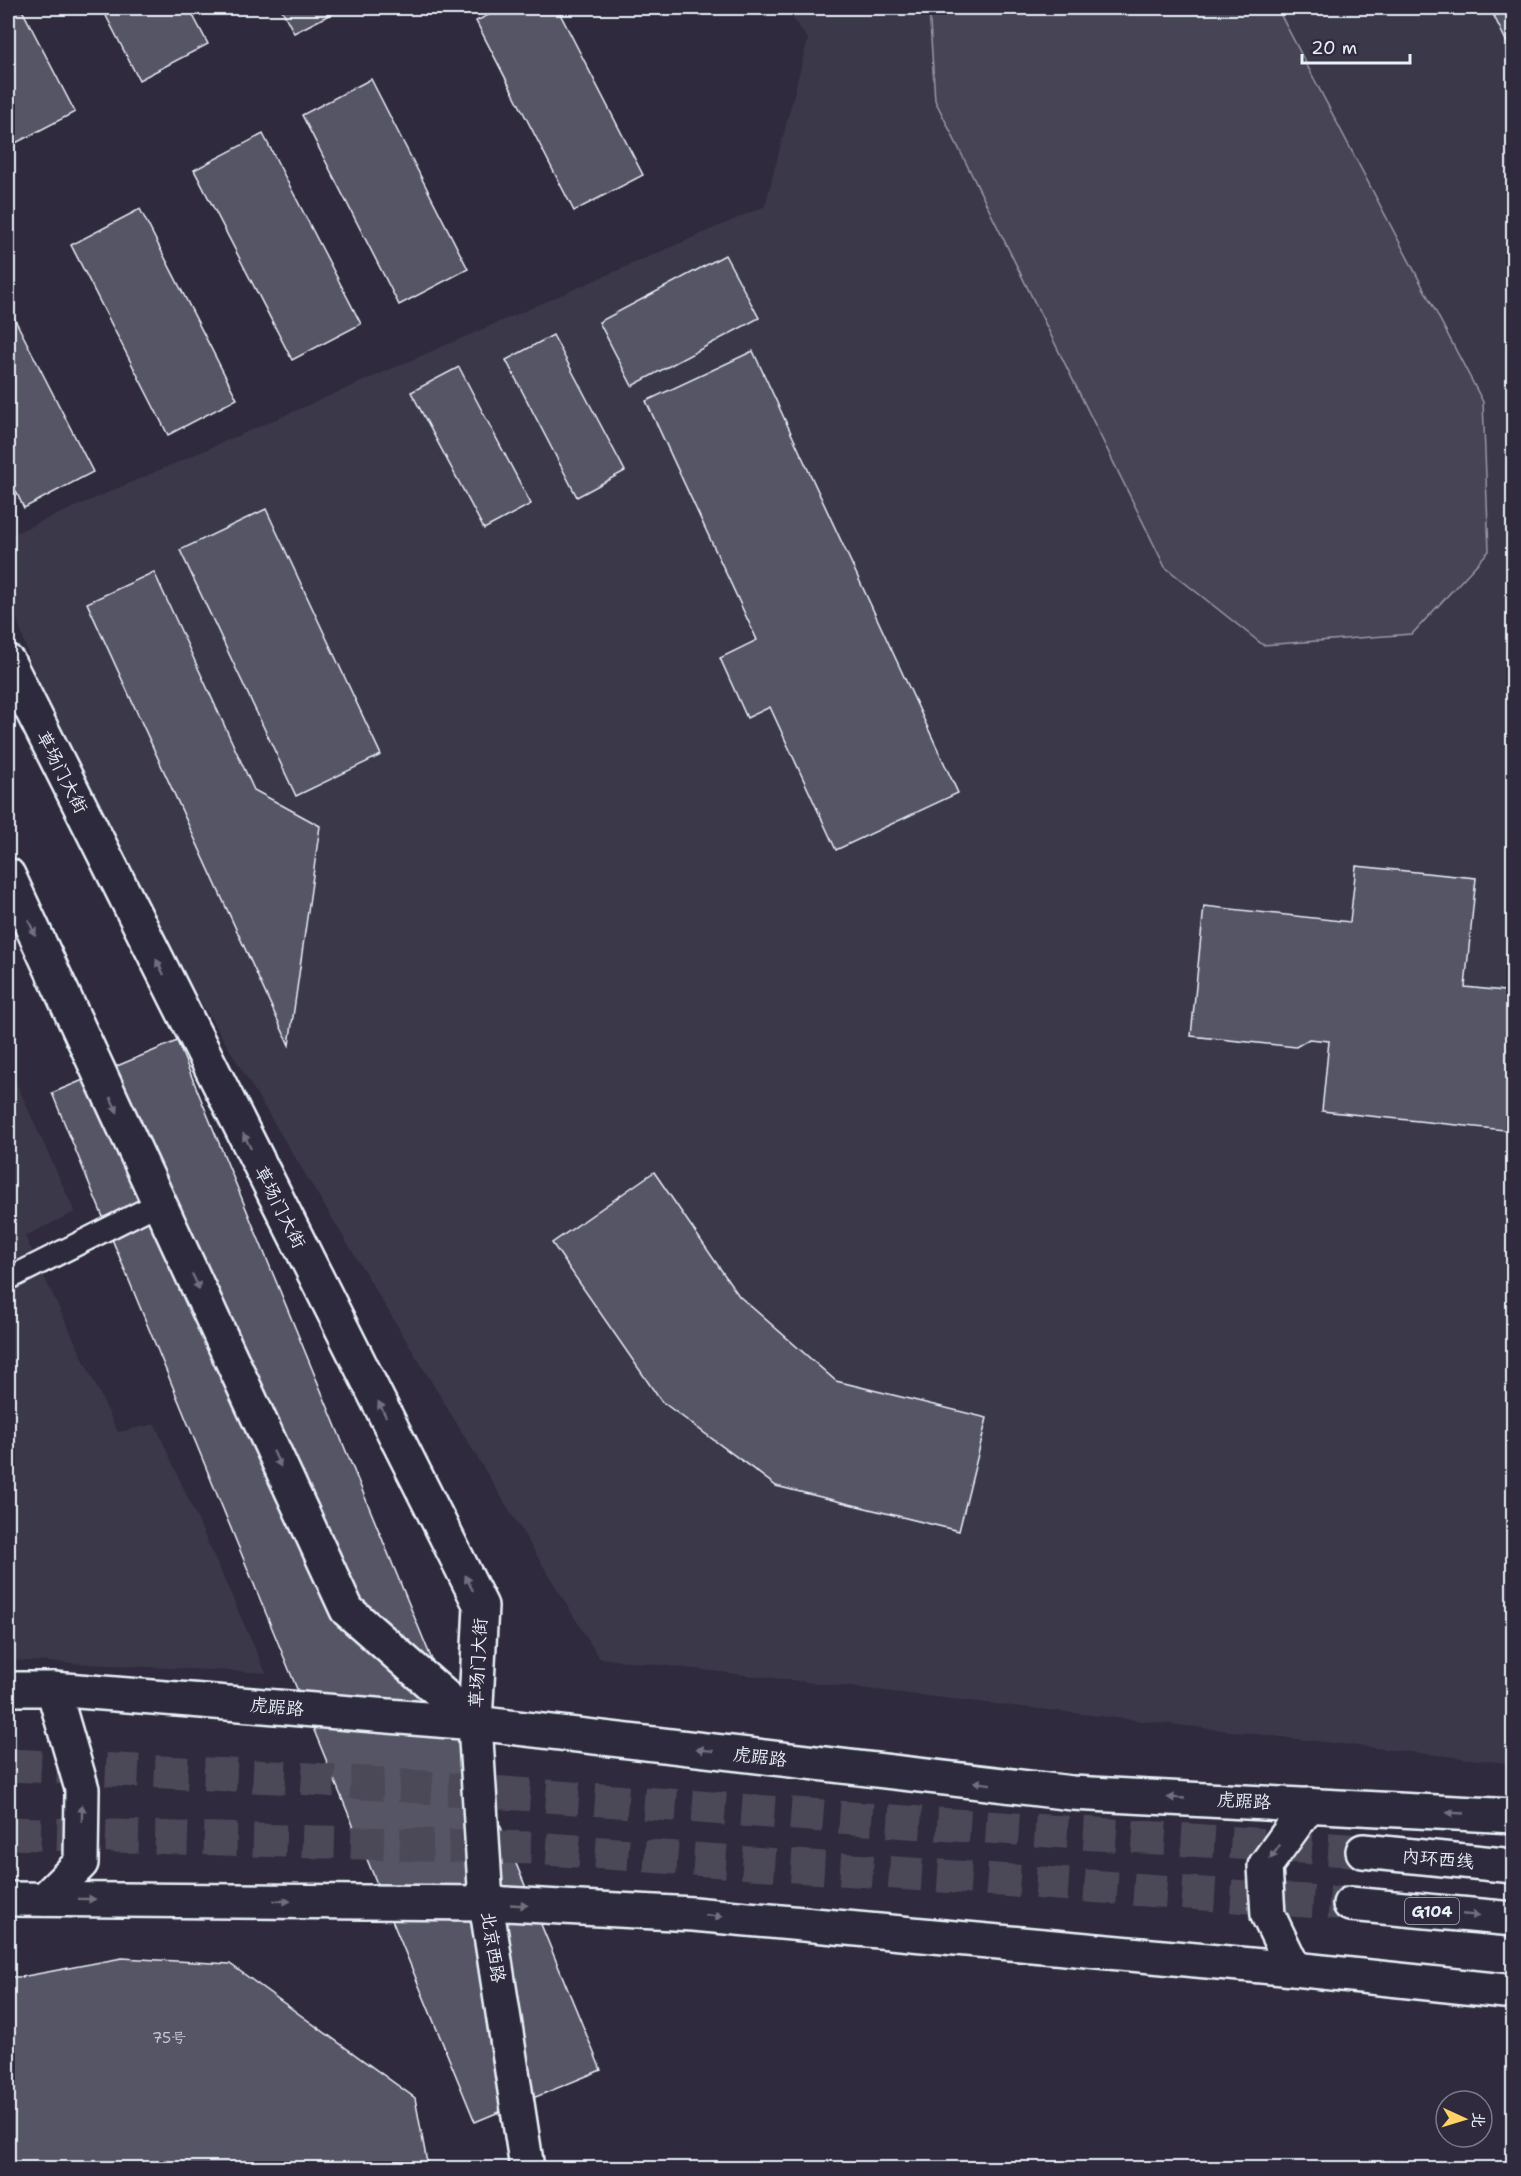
<svg xmlns="http://www.w3.org/2000/svg" width="1521" height="2176" font-family="'Shantell Sans','LXGW WenKai TC',sans-serif">
<style>
.built{fill:#3b3749}
.green{fill:#464455;stroke:#979aa6;stroke-width:1.5}
.building{fill:#575565;stroke:#e8f1f8;stroke-width:1.5}
.lines{fill:none;stroke-linecap:round;stroke-linejoin:round}
.trunk-tunnel{stroke:#4b4859;stroke-width:33;stroke-dasharray:33 16;stroke-linecap:butt}
.service-casing{stroke:#e8f1f8;stroke-width:26}
.primary-casing{stroke:#e8f1f8;stroke-width:38}
.trunk-casing{stroke:#e8f1f8;stroke-width:38}
.service{stroke:#2f2a3d;stroke-width:21}
.primary{stroke:#2f2a3d;stroke-width:33}
.trunk{stroke:#2f2a3d;stroke-width:33}
.oneway{fill:#70707e}
.labels{text-anchor:middle;dominant-baseline:central;stroke-width:6;stroke-linejoin:round;paint-order:stroke}
.number-label{font-size:15px;fill:#c4cad3}
.shield{fill:#2f2a3d;stroke:#b0b5c0;stroke-width:1.5}
.shield-label{font-size:16px;font-weight:bold;fill:#e8f1f8}
.street-label{font-size:18px;fill:#e8f1f8;stroke:#2f2a3d}
</style>
<rect width="100%" height="100%" fill="#2f2a3d"/>
<filter id="ink" filterUnits="userSpaceOnUse"><feTurbulence type="fractalNoise" baseFrequency=".0167" numOctaves="2"/><feDisplacementMap in="SourceGraphic" scale="12" xChannelSelector="R" yChannelSelector="G"/><feConvolveMatrix kernelMatrix="1 2 1 2 8 2 1 2 1" color-interpolation-filters="sRGB"/></filter>
<g filter="url(#ink)">
<g class="built">
<path d="M785 8H1513V1764L599 1658 67 782 8 589V536L765 206 808 39Z"/>
<path d="M8 1065 75 1212 25 1236 118 1432 155 1424 266 1673 8 1660Z"/>
</g>
<path class="green" d="M929 8H1277L1483 402 1489 551 1412 634 1263 645 1165 567 935 100Z"/>
<g class="building">
<path d="M8 8H21L75 112 8 147Z"/>
<path d="M102 8H189L208 44 139 80Z"/>
<path d="M281 8H343L294 33Z"/>
<path d="M503 8H557L643 175 574 211 476 21Z"/>
<path d="M1490 8H1514V57Z"/>
<path d="M371 79 468 269 399 305 302 115Z"/>
<path d="M263 134 361 324 292 360 194 170Z"/>
<path d="M140 209 237 399 168 435 71 245Z"/>
<path d="M725 255 759 318 632 386 599 322Z"/>
<path d="M8 306 93 472 24 508 8 475Z"/>
<path d="M553 335 625 471 577 497 506 360Z"/>
<path d="M753 351 958 793 836 850 770 707 747 718 720 658 757 640 646 401Z"/>
<path d="M459 367 531 504 484 529 411 392Z"/>
<path d="M266 509 381 755 296 796 180 550Z"/>
<path d="M154 572 254 790 320 826 289 1045 87 603Z"/>
<path d="M1356 866 1476 878 1465 987 1514 992V1131L1322 1111 1329 1041 1309 1039 1296 1047 1191 1036 1204 906 1350 922Z"/>
<path d="M177 1041 601 2070 475 2122 52 1093Z"/>
<path d="M654 1172 739 1296 836 1381 987 1418 959 1531 776 1486 661 1401 552 1243Z"/>
<path d="M122 1958 230 1964 415 2098 428 2168H8V1977H21Z"/>
</g>
<g class="lines">
<g class="trunk-tunnel">
<path d="M8 1765 296 1778 907 1822 1363 1851"/>
<path d="M8 1833 532 1848 1350 1904"/>
</g>
<defs>
<path id="service" d="M8 1279 159 1203"/>
<g id="primary">
<path d="M8 662 481 1606 475 1723 486 1903 527 2168"/>
<path d="M8 875 347 1610 475 1723"/>
<path d="M8 1689H53L475 1723 1072 1793 1514 1816"/>
<path d="M8 1899 486 1903 693 1914 1294 1969 1514 1992"/>
<path d="M45 1899 81 1863 82 1789 53 1689"/>
<path d="M1294 1969 1268 1915 1265 1866 1309 1805"/>
</g>
<g id="trunk">
<path d="M1363 1851 1514 1866"/>
<path d="M1350 1904 1514 1919"/>
</g>
</defs>
<use href="#service" class="service-casing"/>
<use href="#primary" class="primary-casing"/>
<use href="#trunk" class="trunk-casing"/>
<use href="#service" class="service"/>
<use href="#primary" class="primary"/>
<use href="#trunk" class="trunk"/>
</g>
<defs><path id="oneway-solid" d="M-6-.8H1V-3.2L6.5 0L1 3.2V.8H-6Z" transform="scale(1.5)"/></defs>
<g class="oneway">
<use href="#oneway-solid" transform="translate(32 928) rotate(65)"/>
<use href="#oneway-solid" transform="translate(160 967) rotate(-117)"/>
<use href="#oneway-solid" transform="translate(114 1105) rotate(65)"/>
<use href="#oneway-solid" transform="translate(247 1141) rotate(-117)"/>
<use href="#oneway-solid" transform="translate(196 1282) rotate(65)"/>
<use href="#oneway-solid" transform="translate(382 1409) rotate(-117)"/>
<use href="#oneway-solid" transform="translate(277 1459) rotate(65)"/>
<use href="#oneway-solid" transform="translate(469 1583) rotate(-117)"/>
<use href="#oneway-solid" transform="translate(705 1750) rotate(-173)"/>
<use href="#oneway-solid" transform="translate(982 1783) rotate(-173)"/>
<use href="#oneway-solid" transform="translate(1176 1798) rotate(-177)"/>
<use href="#oneway-solid" transform="translate(82 1813) rotate(-89)"/>
<use href="#oneway-solid" transform="translate(1455 1813) rotate(-177)"/>
<use href="#oneway-solid" transform="translate(1275 1852) rotate(125)"/>
<use href="#oneway-solid" transform="translate(87 1899) rotate(1)"/>
<use href="#oneway-solid" transform="translate(282 1901) rotate(1)"/>
<use href="#oneway-solid" transform="translate(519 1905) rotate(3)"/>
<use href="#oneway-solid" transform="translate(1471 1915) rotate(5)"/>
<use href="#oneway-solid" transform="translate(714 1916) rotate(5)"/>
</g>
</g>
<g class="labels">
<g class="number-label">
<text x="169" y="2038">75号</text>
</g>
<rect class="shield" x="1405" y="1898" width="54" height="26" rx="4.5"/>
<g class="shield-label">
<text x="1432" y="1911">G104</text>
</g>
<g class="street-label">
<text transform="translate(62 772) rotate(63)">草场门大街</text>
<text transform="translate(280 1207) rotate(63)">草场门大街</text>
<text transform="translate(478 1663) rotate(-87)">草场门大街</text>
<text transform="translate(277 1707) rotate(5)">虎踞路</text>
<text transform="translate(760 1757) rotate(7)">虎踞路</text>
<text transform="translate(1244 1801) rotate(3)">虎踞路</text>
<text transform="translate(1438 1859) rotate(5)">内环西线</text>
<text transform="translate(493 1947) rotate(81)">北京西路</text>
</g>
</g>
<rect width="1521" height="2176" fill="none" stroke="#2f2a3d" stroke-width="30"/>
<rect x="15" y="15" width="1491" height="2146" fill="none" stroke="#e8f1f8" stroke-width="2" filter="url(#ink)"/>
<g transform="translate(1464 2119) rotate(94)"><circle r="28" fill="#2f2a3d" stroke="#797a88" stroke-width="1.5"/>
<path d="M0-4.5L10 22L0 15L-10 22Z" fill="#ffd166"/>
<text y="-9" font-size="16" font-weight="bold" text-anchor="middle" fill="#e8f1f8">北</text>
</g>
<path d="M1302 54v9h108v-9" fill="none" stroke="#e8f1f8" stroke-width="3"/>
<text x="1311" y="54" font-size="18" fill="#e8f1f8" stroke="#2f2a3d" stroke-width="4.5" paint-order="stroke">20 m</text>
</svg>
